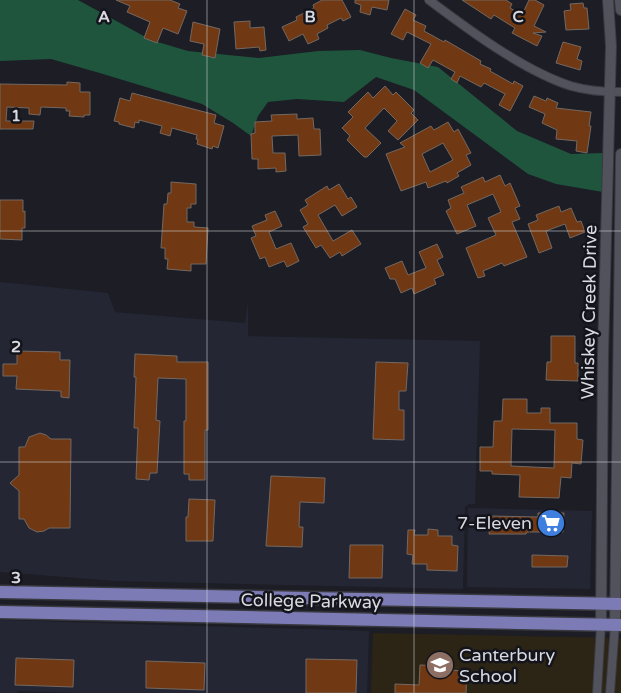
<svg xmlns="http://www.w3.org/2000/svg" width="621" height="693" font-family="'Varela Round',sans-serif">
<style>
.built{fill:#242634}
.education{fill:#2c2414}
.forest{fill:#1f553d}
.building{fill:#713913;stroke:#736862;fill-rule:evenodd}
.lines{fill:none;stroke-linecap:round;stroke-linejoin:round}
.minor-casing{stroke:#393a40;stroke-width:10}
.tertiary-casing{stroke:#393a40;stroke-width:12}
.primary-casing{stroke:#393a40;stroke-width:15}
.minor{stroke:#51525c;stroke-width:8}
.tertiary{stroke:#51525c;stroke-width:10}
.primary{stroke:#7d7bb6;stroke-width:12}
.grid{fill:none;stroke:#d9dae0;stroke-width:1;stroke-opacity:0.55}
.labels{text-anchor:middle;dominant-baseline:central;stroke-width:5;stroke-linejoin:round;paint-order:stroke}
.street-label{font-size:18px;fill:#d9dae0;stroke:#13141c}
.poi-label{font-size:18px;fill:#d9dae0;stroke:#13141c;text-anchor:end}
.grid-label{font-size:16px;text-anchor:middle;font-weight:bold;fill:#d9dae0;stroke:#13141c;stroke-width:5;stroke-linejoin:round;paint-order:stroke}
</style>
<rect width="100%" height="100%" fill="#1c1d25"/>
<g class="built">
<path d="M0 282 108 293 115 312 245 323 248 302V336L480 341 475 504H469L465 507 463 589 116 581 0 572Z"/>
<path d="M468 508 592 511 590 589 467 587Z"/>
<path d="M0 620 369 631 367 693H82L19 691 16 693H0Z"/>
</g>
<path class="education" d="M373 633 621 638V693H371Z"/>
<path class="forest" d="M0 0H78L151 40 188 51 259 58 318 51 360 50 391 58 438 67 517 131 571 154 604 153 603 192 556 184 528 174 414 90 376 77 344 102 297 99 268 102 258 116 251 136 233 123 202 104 103 74 51 59 0 61Z"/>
<g class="building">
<path d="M116 0H170L180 4 178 8 187 11 178 34 163 28 157 43 144 38 150 22 127 12 130 6Z"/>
<path d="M322 0H342L351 17 343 21 341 18 327 25 328 28 317 34 319 39 308 44 303 34 289 41 282 27 297 20 296 17 314 8 313 5Z"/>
<path d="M355 0H389L387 10 372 7 370 15 360 12 361 5 355 3Z"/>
<path d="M462 0H506L512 4 510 8 522 15 529 0H535L544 5 534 26 546 32 533 33 542 36 537 46 512 33 515 28 494 15 491 19Z"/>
<path d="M583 3 584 8H587L589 29 566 30 564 11 571 10 570 4Z"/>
<path d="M405 9 416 15 413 20 426 26 424 31 444 42 445 40 481 61 480 64 491 69 490 71 513 84 514 81 523 86 510 111 499 105 505 94 484 83 481 87 460 76 457 83 451 79 455 72 433 60 428 68 420 63 431 44 407 32 403 40 391 34Z"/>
<path d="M250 21V28L264 27 266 50 260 51 259 47 236 49 234 22Z"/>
<path d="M193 22 220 29 215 58 202 55 204 44 190 41Z"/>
<path d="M563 42 581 47 577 59 582 61 580 70 556 63Z"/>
<path d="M67 82 80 83V92H90V115H84V117L69 116 70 111H66V108L41 107 40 115 29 114V108L7 107 6 121H34L33 129H0V84L67 85Z"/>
<path d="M385 86 393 95 396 92 414 110 411 113 418 120 398 140 388 131 397 121 384 108 365 128 381 143 367 157H364L347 140 350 136 342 128 353 117 348 112 368 92 373 98Z"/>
<path d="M132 93 216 115 214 123 224 126 218 148 213 146 212 149 197 144 198 140 196 139 197 135 172 128 170 136 160 133 162 126 139 120V123L135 122 134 128 119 124V122L114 121 120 98 130 101Z"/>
<path d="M534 96 546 101 547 98 558 103 556 108 591 112 589 126H591L587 153 576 151 577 141 556 139 557 130 542 123 545 114 529 107Z"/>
<path d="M297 114V119L313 118 314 129H320L321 155 299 156 298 135 272 136 273 153H285L286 171 276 172V168L258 169V159H252L251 134 255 133V122L272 121 271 115Z"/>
<path d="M448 122 454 132 458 129 471 153 466 155 471 165 457 173 459 176 447 183 446 181 428 188 426 182 401 191 386 154 405 147 400 143 431 126 434 130ZM443 143 453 160 430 172 422 154Z"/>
<path d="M500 175 505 186 510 183 520 206 515 208 520 219 512 222 527 257 504 266 502 263 483 271 485 276 478 278 466 248 496 235 488 218 501 212 493 194 467 205 476 226 457 234 446 211 451 208 448 200 464 193 461 187 483 177 485 182Z"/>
<path d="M171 182 196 184V204H191V208H187V222H194V227L208 228 206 264H191V271L167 269 168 259H165V248H161L164 204H167L168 193H171Z"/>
<path d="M339 184 348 199 351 197 357 207 342 216 335 205 318 215 333 241 352 230 361 244 342 256 340 252 330 258 321 245 316 248 303 227 308 224 300 210 308 205 305 200 327 186 329 190Z"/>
<path d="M0 200H23V212L25 211V228H22V240L0 239Z"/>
<path d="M559 206 561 212 571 208 577 222 581 221 585 232 570 238 565 224 546 231 552 248 539 253 528 224 538 220 536 215Z"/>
<path d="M275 211 282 226 269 232 276 249 291 243 299 261 287 267 284 261 269 267 265 257 260 259 251 238 256 236 252 226 267 220 265 215Z"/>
<path d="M437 244 443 257 437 260 444 275 434 279 436 284 414 294 412 288 401 293 395 279H390L385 268 402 261 408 275 426 268 419 252Z"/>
<path d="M551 336H575V363H578V381L546 380 547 362H551Z"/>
<path d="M17 351 60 352V360H70L69 398 61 397V391L16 389 17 376H3V364H17Z"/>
<path d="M135 354 177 356V362H208V430H205V480H189V474H184V421H186V379L158 378 156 420 160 421 157 473H150L149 480 136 479 138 428H134L136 377H134Z"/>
<path d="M376 362 408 363 406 391H399V410H404V440L373 439Z"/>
<path d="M503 399H527V413H541V408H550V423H577V439L583 440 581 464 572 463 571 478 561 477 559 498 519 497 520 475 492 474V471H480V447H493L494 421H502ZM512 429 555 430 554 468 511 466Z"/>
<path d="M40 433 46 435 51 439H71L70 528H49L44 531 37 532 29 528 24 519H19V491L10 483 19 475V447H25L29 437Z"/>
<path d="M271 476 325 478 324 503 300 502 299 527H303L302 547 266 546Z"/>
<path d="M189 499 215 500 213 541H186V517H188Z"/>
<path d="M538 513H564L563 532H527L526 534H489L490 516 538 517Z"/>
<path d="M428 529 438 530V536H452V545L458 546 457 571 427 570V564H412L413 555 407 554 408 530H415L414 535H428Z"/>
<path d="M350 545H383L382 578H349Z"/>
<path d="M532 555 568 556 567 567H532Z"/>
<path d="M16 658 74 660 73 687 15 685Z"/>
<path d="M306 659 357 660 356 693H306Z"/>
<path d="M146 661 205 663 204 690 146 688Z"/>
<path d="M420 665 447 666V670L467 671 466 693H395V684L419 685Z"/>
</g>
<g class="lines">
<defs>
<g id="minor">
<path d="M429 0C469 30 524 71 571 86 588 91 604 92 621 92"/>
<path d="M597 693 601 625"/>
<path d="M610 693 615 625"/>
</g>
<g id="tertiary">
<path d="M620 0 621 10"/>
<path d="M601 625 603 354 611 46 608 0"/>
<path d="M615 625 621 154"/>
</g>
<g id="primary">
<path d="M0 592 621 604"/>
<path d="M0 612 621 625"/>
</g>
</defs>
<use href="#minor" class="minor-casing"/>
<use href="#tertiary" class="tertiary-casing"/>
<use href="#primary" class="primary-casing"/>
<use href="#minor" class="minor"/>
<use href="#tertiary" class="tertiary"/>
<use href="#primary" class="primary"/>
</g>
<path class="grid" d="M207 0V693M414 0V693M0 231H621M0 462H621"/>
<defs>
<symbol id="supermarket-disc" viewBox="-11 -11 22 22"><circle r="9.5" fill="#3f7fe0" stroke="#13141c"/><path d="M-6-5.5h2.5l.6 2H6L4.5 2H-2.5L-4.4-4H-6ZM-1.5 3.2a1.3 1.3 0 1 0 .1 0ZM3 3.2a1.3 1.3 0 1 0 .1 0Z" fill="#fff"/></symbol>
<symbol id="school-disc" viewBox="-11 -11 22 22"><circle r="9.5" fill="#8d6e63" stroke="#13141c"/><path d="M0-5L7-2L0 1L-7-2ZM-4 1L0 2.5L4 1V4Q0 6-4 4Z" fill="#fff"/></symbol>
</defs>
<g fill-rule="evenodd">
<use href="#supermarket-disc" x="535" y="507" width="32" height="32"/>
<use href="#school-disc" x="424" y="649" width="32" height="32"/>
</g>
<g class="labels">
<g class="street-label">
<text transform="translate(589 312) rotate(-89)">Whiskey Creek Drive</text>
<text transform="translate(311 601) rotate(1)">College Parkway</text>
</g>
<g class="poi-label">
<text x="532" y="523">7-Eleven</text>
<text x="459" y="655" text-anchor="start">Canterbury<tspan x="459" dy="21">School</tspan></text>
</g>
</g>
<g class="grid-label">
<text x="104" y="22">A</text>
<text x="310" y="22">B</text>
<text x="518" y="22">C</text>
<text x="16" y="121">1</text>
<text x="16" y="352">2</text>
<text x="16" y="583">3</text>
</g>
</svg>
